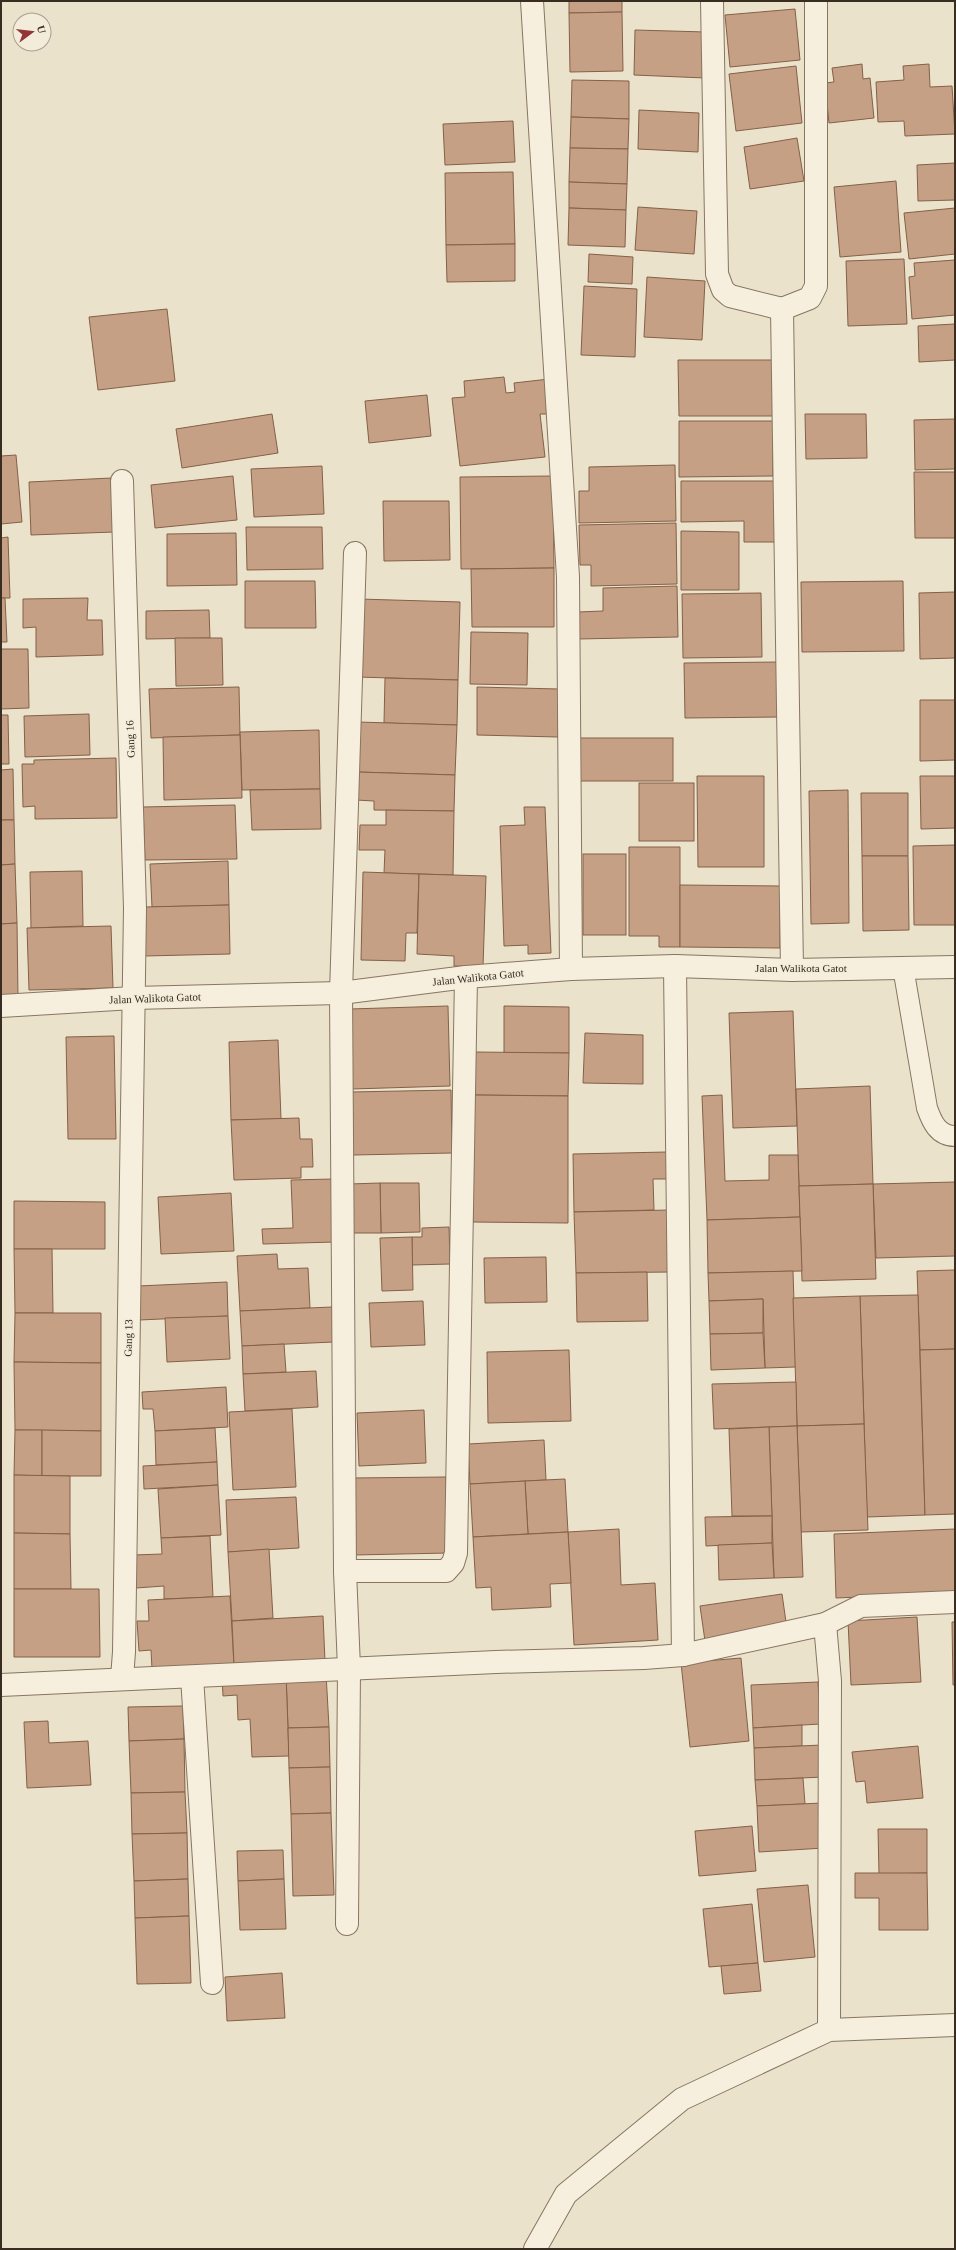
<svg xmlns="http://www.w3.org/2000/svg" width="956" height="2250" font-family="Georgia,serif">
<style>
.building{fill:#c6a084;stroke:#846048}
.lines{fill:none;stroke-linecap:round;stroke-linejoin:round}
.lane-casing{stroke:#877560;stroke-width:22}
.street-casing{stroke:#877560;stroke-width:24}
.lane{stroke:#f7efde;stroke-width:20}
.street{stroke:#f7efde;stroke-width:22}
.labels{text-anchor:middle;dominant-baseline:central;stroke-width:3;stroke-linejoin:round;paint-order:stroke}
.street-label{font-size:11px;fill:#392d22;stroke:#f3ecda}
</style>
<rect width="100%" height="100%" fill="#ebe2cb"/>
<g class="building">
<path d="M569 1H622V12L569 13Z"/>
<path d="M795 9 800 60 730 67 725 15Z"/>
<path d="M622 12 623 71 570 72 569 13Z"/>
<path d="M635 30 706 32 705 78 634 75Z"/>
<path d="M862 64 863 79 870 78 874 118 829 123 825 83 834 82 832 68Z"/>
<path d="M929 64 930 87 952 86 955 134 905 136 904 121 878 122 876 82 904 80 903 66Z"/>
<path d="M796 66 802 123 736 131 729 74Z"/>
<path d="M572 80 629 81V119L571 117Z"/>
<path d="M639 110 699 113 698 152 638 149Z"/>
<path d="M571 117 629 119 628 149 570 148Z"/>
<path d="M513 121 515 162 445 165 443 124Z"/>
<path d="M797 138 804 181 750 189 744 147Z"/>
<path d="M570 148 628 149 627 184 569 182Z"/>
<path d="M955 163V200L918 201 917 165Z"/>
<path d="M513 172 515 244 446 245 445 173Z"/>
<path d="M896 181 901 252 840 257 834 187Z"/>
<path d="M569 182 627 184 626 210 569 208Z"/>
<path d="M638 207 697 211 694 254 635 250Z"/>
<path d="M569 208 626 210 625 247 568 245Z"/>
<path d="M955 208V254L909 259 904 213Z"/>
<path d="M515 244V281L447 282 446 245Z"/>
<path d="M589 254 633 257 632 284 588 282Z"/>
<path d="M904 259 907 324 848 326 846 261Z"/>
<path d="M955 260V315L912 319 909 277 915 276 914 263Z"/>
<path d="M647 277 705 281 702 340 644 337Z"/>
<path d="M584 286 637 289 635 357 581 355Z"/>
<path d="M167 309 175 381 98 390 89 317Z"/>
<path d="M955 324V360L919 362 918 326Z"/>
<path d="M678 360H774L775 416H679Z"/>
<path d="M504 377 506 393 515 392 514 383 549 379 553 414H540L545 457 460 466 452 398 465 397 464 381Z"/>
<path d="M427 395 431 436 369 443 365 401Z"/>
<path d="M272 414 278 453 182 468 176 429Z"/>
<path d="M805 414H866L867 458 806 459Z"/>
<path d="M955 419V469L915 470 914 420Z"/>
<path d="M679 421H773V476L679 477Z"/>
<path d="M16 455 22 522 1 524V456Z"/>
<path d="M675 465 676 521 579 523V491H589V467Z"/>
<path d="M322 466 324 514 254 517 251 469Z"/>
<path d="M914 472H955V538H915Z"/>
<path d="M233 476 237 520 155 528 151 485Z"/>
<path d="M553 476 554 568 461 569 460 477Z"/>
<path d="M111 478 114 532 31 535 29 482Z"/>
<path d="M681 481H777V542H744V521L681 522Z"/>
<path d="M383 501H449L450 560 384 561Z"/>
<path d="M676 523 677 584 591 586V565H580L579 525Z"/>
<path d="M246 527H322L323 569 247 570Z"/>
<path d="M681 531 739 532V590H681Z"/>
<path d="M236 533 237 585 167 586V534Z"/>
<path d="M8 537 10 598H1V538Z"/>
<path d="M554 568V627H472L471 569Z"/>
<path d="M245 581H315L316 628H245Z"/>
<path d="M903 581 904 651 802 652 801 582Z"/>
<path d="M677 586 678 637 578 639V612L603 611V588Z"/>
<path d="M955 592V658L920 659 919 593Z"/>
<path d="M761 593 762 657 683 658 682 594Z"/>
<path d="M1 598H5L7 642H1Z"/>
<path d="M88 598 87 620H102L103 655 36 657V627L23 628V599Z"/>
<path d="M359 599 460 602 458 680 357 677Z"/>
<path d="M209 610 210 638 146 639V611Z"/>
<path d="M471 632 528 633 527 685 470 684Z"/>
<path d="M175 638H222L223 685 176 686Z"/>
<path d="M1 649H28L29 708 1 709Z"/>
<path d="M781 662V717L685 718 684 663Z"/>
<path d="M385 678 458 680 457 725 384 723Z"/>
<path d="M239 687 240 735 151 738 149 689Z"/>
<path d="M477 687 559 689 558 737 477 735Z"/>
<path d="M920 700H955V760L920 761Z"/>
<path d="M89 714 90 755 25 757 24 716Z"/>
<path d="M1 715H8L9 764H1Z"/>
<path d="M358 722 457 725 455 775 357 772Z"/>
<path d="M319 730 320 789 242 790 240 732Z"/>
<path d="M240 735 242 798 164 800 163 737Z"/>
<rect x="578" y="738" width="95" height="43"/>
<path d="M116 758 117 818 35 819V806L23 807 22 764H34V760Z"/>
<path d="M13 769 14 820H1V770Z"/>
<path d="M357 772 455 775 454 811 374 810V801L356 800Z"/>
<path d="M697 776H764V867H698Z"/>
<path d="M920 776H955V828L921 829Z"/>
<rect x="639" y="783" width="55" height="58"/>
<path d="M320 789 321 829 252 830 250 790Z"/>
<path d="M848 790 849 923 811 924 809 791Z"/>
<path d="M861 793H908V856H862Z"/>
<path d="M235 805 237 859 145 860 143 807Z"/>
<path d="M524 807H545L551 953 528 954V945L504 946 500 826 525 825Z"/>
<path d="M386 810 454 811 453 875 384 873 385 850H359L360 825H386Z"/>
<path d="M1 820H14L15 864 1 865Z"/>
<path d="M955 845V925H914L913 846Z"/>
<path d="M629 847H680V947H659V936H629Z"/>
<rect x="583" y="854" width="43" height="81"/>
<path d="M862 856H908L909 930 863 931Z"/>
<path d="M228 861 229 905 152 907 150 864Z"/>
<path d="M15 864 17 923 1 924V865Z"/>
<path d="M82 871 83 926 31 928 30 872Z"/>
<path d="M363 872 419 874 417 933H406L405 961 361 960Z"/>
<path d="M419 874 486 876 483 967 454 966V956L417 954Z"/>
<path d="M680 885 780 886V948L680 947Z"/>
<path d="M229 905 230 954 145 956 144 907Z"/>
<path d="M17 923 18 997H1V924Z"/>
<path d="M111 926 113 988 29 990 27 928Z"/>
<path d="M448 1006 450 1086 352 1089 350 1009Z"/>
<path d="M504 1006 569 1007V1053H504Z"/>
<path d="M793 1011 797 1126 733 1128 729 1013Z"/>
<path d="M585 1033 643 1035V1084L583 1083Z"/>
<path d="M114 1036 116 1139H68L66 1037Z"/>
<path d="M278 1040 281 1119 231 1120 229 1042Z"/>
<path d="M474 1052 569 1053 568 1096 474 1095Z"/>
<path d="M870 1086 873 1184 799 1186 796 1089Z"/>
<path d="M451 1090 452 1153 353 1155 351 1092Z"/>
<path d="M474 1095 568 1096V1223L473 1222Z"/>
<path d="M722 1095 725 1181 769 1180V1155H798L800 1217 707 1220 702 1096Z"/>
<path d="M299 1118 300 1139H312L313 1167H301V1178L234 1180 231 1120Z"/>
<path d="M667 1152 668 1179H653L654 1210 574 1212 573 1154Z"/>
<path d="M333 1179 335 1242 263 1244 262 1229 293 1228 291 1180Z"/>
<path d="M955 1182V1256L876 1258 873 1184Z"/>
<path d="M380 1183H419L420 1232 381 1233Z"/>
<path d="M380 1183 381 1233H350L349 1184Z"/>
<path d="M873 1184 876 1279 802 1281 799 1186Z"/>
<path d="M231 1193 234 1251 161 1254 158 1197Z"/>
<path d="M14 1201 105 1202V1249H14Z"/>
<path d="M670 1210 671 1272 576 1273 574 1212Z"/>
<path d="M800 1217 802 1271 708 1273 707 1220Z"/>
<path d="M449 1227 450 1264 412 1265V1237H422V1228Z"/>
<path d="M412 1237 413 1290 382 1291 380 1238Z"/>
<path d="M14 1249H52L53 1313H15Z"/>
<path d="M277 1254 278 1269 308 1268 310 1308 240 1311 237 1256Z"/>
<path d="M546 1257 547 1302 485 1303 484 1258Z"/>
<path d="M955 1270V1349L920 1350 917 1271Z"/>
<path d="M793 1271 796 1367 765 1368 763 1299 709 1301 708 1273Z"/>
<path d="M647 1272 648 1321 577 1322 576 1273Z"/>
<path d="M227 1282 228 1316 139 1320 138 1286Z"/>
<path d="M918 1295 925 1515 867 1517 860 1296Z"/>
<path d="M860 1296 864 1424 797 1426 793 1298Z"/>
<path d="M763 1299V1333L710 1334 709 1301Z"/>
<path d="M423 1301 425 1345 371 1347 369 1303Z"/>
<path d="M332 1307 334 1342 242 1346 240 1311Z"/>
<path d="M15 1313H101V1363L14 1362Z"/>
<path d="M228 1316 230 1359 167 1362 165 1318Z"/>
<path d="M763 1333 765 1368 711 1370 710 1334Z"/>
<path d="M284 1344 286 1372 243 1374 242 1346Z"/>
<path d="M955 1349V1514L925 1515 920 1350Z"/>
<path d="M569 1350 571 1421 488 1423 487 1352Z"/>
<path d="M14 1362 101 1363V1431L15 1430Z"/>
<path d="M316 1371 318 1407 245 1411 243 1374Z"/>
<path d="M796 1382 797 1426 714 1429 712 1384Z"/>
<path d="M226 1387 228 1427 155 1431 153 1409H143L142 1392Z"/>
<path d="M292 1409 296 1487 233 1490 229 1412Z"/>
<path d="M424 1410 426 1463 359 1466 357 1413Z"/>
<path d="M864 1424 868 1530 801 1532 797 1426Z"/>
<path d="M797 1426 803 1577 774 1578 769 1427Z"/>
<path d="M769 1427 772 1516H732L729 1429Z"/>
<path d="M215 1428 217 1462 156 1465 155 1431Z"/>
<path d="M15 1430H42V1476L14 1475Z"/>
<path d="M42 1430 101 1431V1476H42Z"/>
<path d="M544 1440 546 1480 470 1484 468 1444Z"/>
<path d="M217 1462 218 1485 144 1489 143 1466Z"/>
<path d="M14 1475 70 1476V1534L14 1533Z"/>
<path d="M446 1477 448 1553 354 1555 352 1478Z"/>
<path d="M565 1479 568 1532 528 1534 525 1481Z"/>
<path d="M525 1481 528 1534 473 1537 470 1484Z"/>
<path d="M218 1485 221 1535 161 1538 158 1489Z"/>
<path d="M296 1497 299 1548 228 1552 226 1500Z"/>
<path d="M772 1516V1543L706 1546 705 1517Z"/>
<path d="M619 1529 621 1585 655 1583 658 1640 574 1645 568 1532Z"/>
<path d="M955 1529V1593L836 1598 834 1534Z"/>
<path d="M568 1532 571 1583 550 1584 551 1607 492 1610 491 1587 476 1588 473 1537Z"/>
<path d="M14 1533 70 1534 71 1589H14Z"/>
<path d="M210 1536 213 1597 164 1599V1586L136 1588 134 1555 162 1554 161 1538Z"/>
<path d="M772 1543 774 1578 719 1580 718 1545Z"/>
<path d="M269 1549 273 1618 232 1621 228 1552Z"/>
<path d="M14 1589H99L100 1657H14Z"/>
<path d="M782 1594 787 1629 705 1641 700 1606Z"/>
<path d="M230 1596 234 1665 152 1669 151 1650 139 1651 137 1621H149L148 1600Z"/>
<path d="M323 1616 325 1661 234 1665 232 1621Z"/>
<path d="M917 1617 921 1682 851 1685 848 1621Z"/>
<path d="M952 1622H955V1685H953Z"/>
<path d="M741 1658 749 1741 690 1747 681 1663Z"/>
<path d="M326 1673 329 1727 288 1728 286 1674Z"/>
<path d="M286 1674 289 1756 252 1757 250 1719 238 1720 237 1695 223 1696 222 1676Z"/>
<path d="M818 1682 820 1724 753 1728 751 1685Z"/>
<path d="M183 1706 184 1739 129 1741 128 1707Z"/>
<path d="M48 1721 49 1743 88 1741 91 1785 27 1788 24 1722Z"/>
<path d="M802 1725V1746L754 1748 753 1728Z"/>
<path d="M329 1727 330 1767 289 1768 288 1728Z"/>
<path d="M184 1739 185 1792 131 1793 129 1741Z"/>
<path d="M822 1745 824 1777 755 1780 754 1748Z"/>
<path d="M918 1746 923 1798 867 1803 865 1781 856 1782 852 1752Z"/>
<path d="M330 1767 331 1813 291 1814 289 1768Z"/>
<path d="M803 1778 805 1804 757 1806 755 1780Z"/>
<path d="M185 1792 187 1833 132 1834 131 1793Z"/>
<path d="M822 1803 824 1848 759 1852 757 1806Z"/>
<path d="M331 1813 334 1895 293 1896 291 1814Z"/>
<path d="M752 1826 756 1871 699 1876 695 1831Z"/>
<path d="M878 1829H927V1873L879 1874Z"/>
<path d="M187 1833 188 1879 134 1881 132 1834Z"/>
<path d="M283 1850 284 1879 238 1881 237 1851Z"/>
<path d="M855 1873H927L928 1930H879V1898H855Z"/>
<path d="M188 1879 189 1916 135 1918 134 1881Z"/>
<path d="M284 1879 286 1929 240 1930 238 1881Z"/>
<path d="M808 1885 815 1957 764 1962 757 1889Z"/>
<path d="M752 1904 758 1963 709 1967 703 1909Z"/>
<path d="M189 1916 191 1983 137 1984 135 1918Z"/>
<path d="M758 1963 761 1991 724 1994 721 1966Z"/>
<path d="M282 1973 285 2018 227 2021 225 1977Z"/>
</g>
<g class="lines">
<defs>
<path id="lane" d="M903 967 927 1108C932 1122 938 1136 955 1136"/>
<g id="street">
<path d="M532 1 568 577 571 969"/>
<path d="M712 1 717 274 723 290 730 296 782 309"/>
<path d="M675 966 683 1655"/>
<path d="M792 970 782 309 810 298 816 286V1"/>
<path d="M1 1006 133 998 341 993 466 977 571 969 675 966 792 970 955 967"/>
<path d="M345 1571H446L453 1563 456 1553 466 977"/>
<path d="M825 1624 830 1681 829 2030"/>
<path d="M192 1677 212 1983"/>
<path d="M122 1678 124 1652 135 908 122 481"/>
<path d="M1 1685 496 1662 644 1658 683 1655 825 1624 861 1606 955 1602"/>
<path d="M347 1924 349 1668 345 1571 341 993 355 553"/>
<path d="M535 2249 566 2194 682 2099 829 2030 955 2025"/>
</g>
</defs>
<use href="#lane" class="lane-casing"/>
<use href="#street" class="street-casing"/>
<use href="#lane" class="lane"/>
<use href="#street" class="street"/>
</g>
<g class="labels">
<g class="street-label">
<text transform="translate(130 739) rotate(-92)">Gang 16</text>
<text x="801" y="968">Jalan Walikota Gatot</text>
<text transform="translate(478 977) rotate(-6)">Jalan Walikota Gatot</text>
<text transform="translate(155 998) rotate(-2)">Jalan Walikota Gatot</text>
<text transform="translate(128 1338) rotate(-89)">Gang 13</text>
</g>
</g>
<rect width="956" height="2250" fill="none" stroke="#392d22" stroke-width="4"/>
<g transform="translate(32 32) rotate(75)"><circle r="19" fill="#f3ecda" stroke="#a9a090"/>
<path d="M0-3L7 15L0 10L-7 15Z" fill="#913536"/>
<text y="-6" font-size="11" font-weight="bold" text-anchor="middle" fill="#392d22">U</text>
</g>
</svg>
